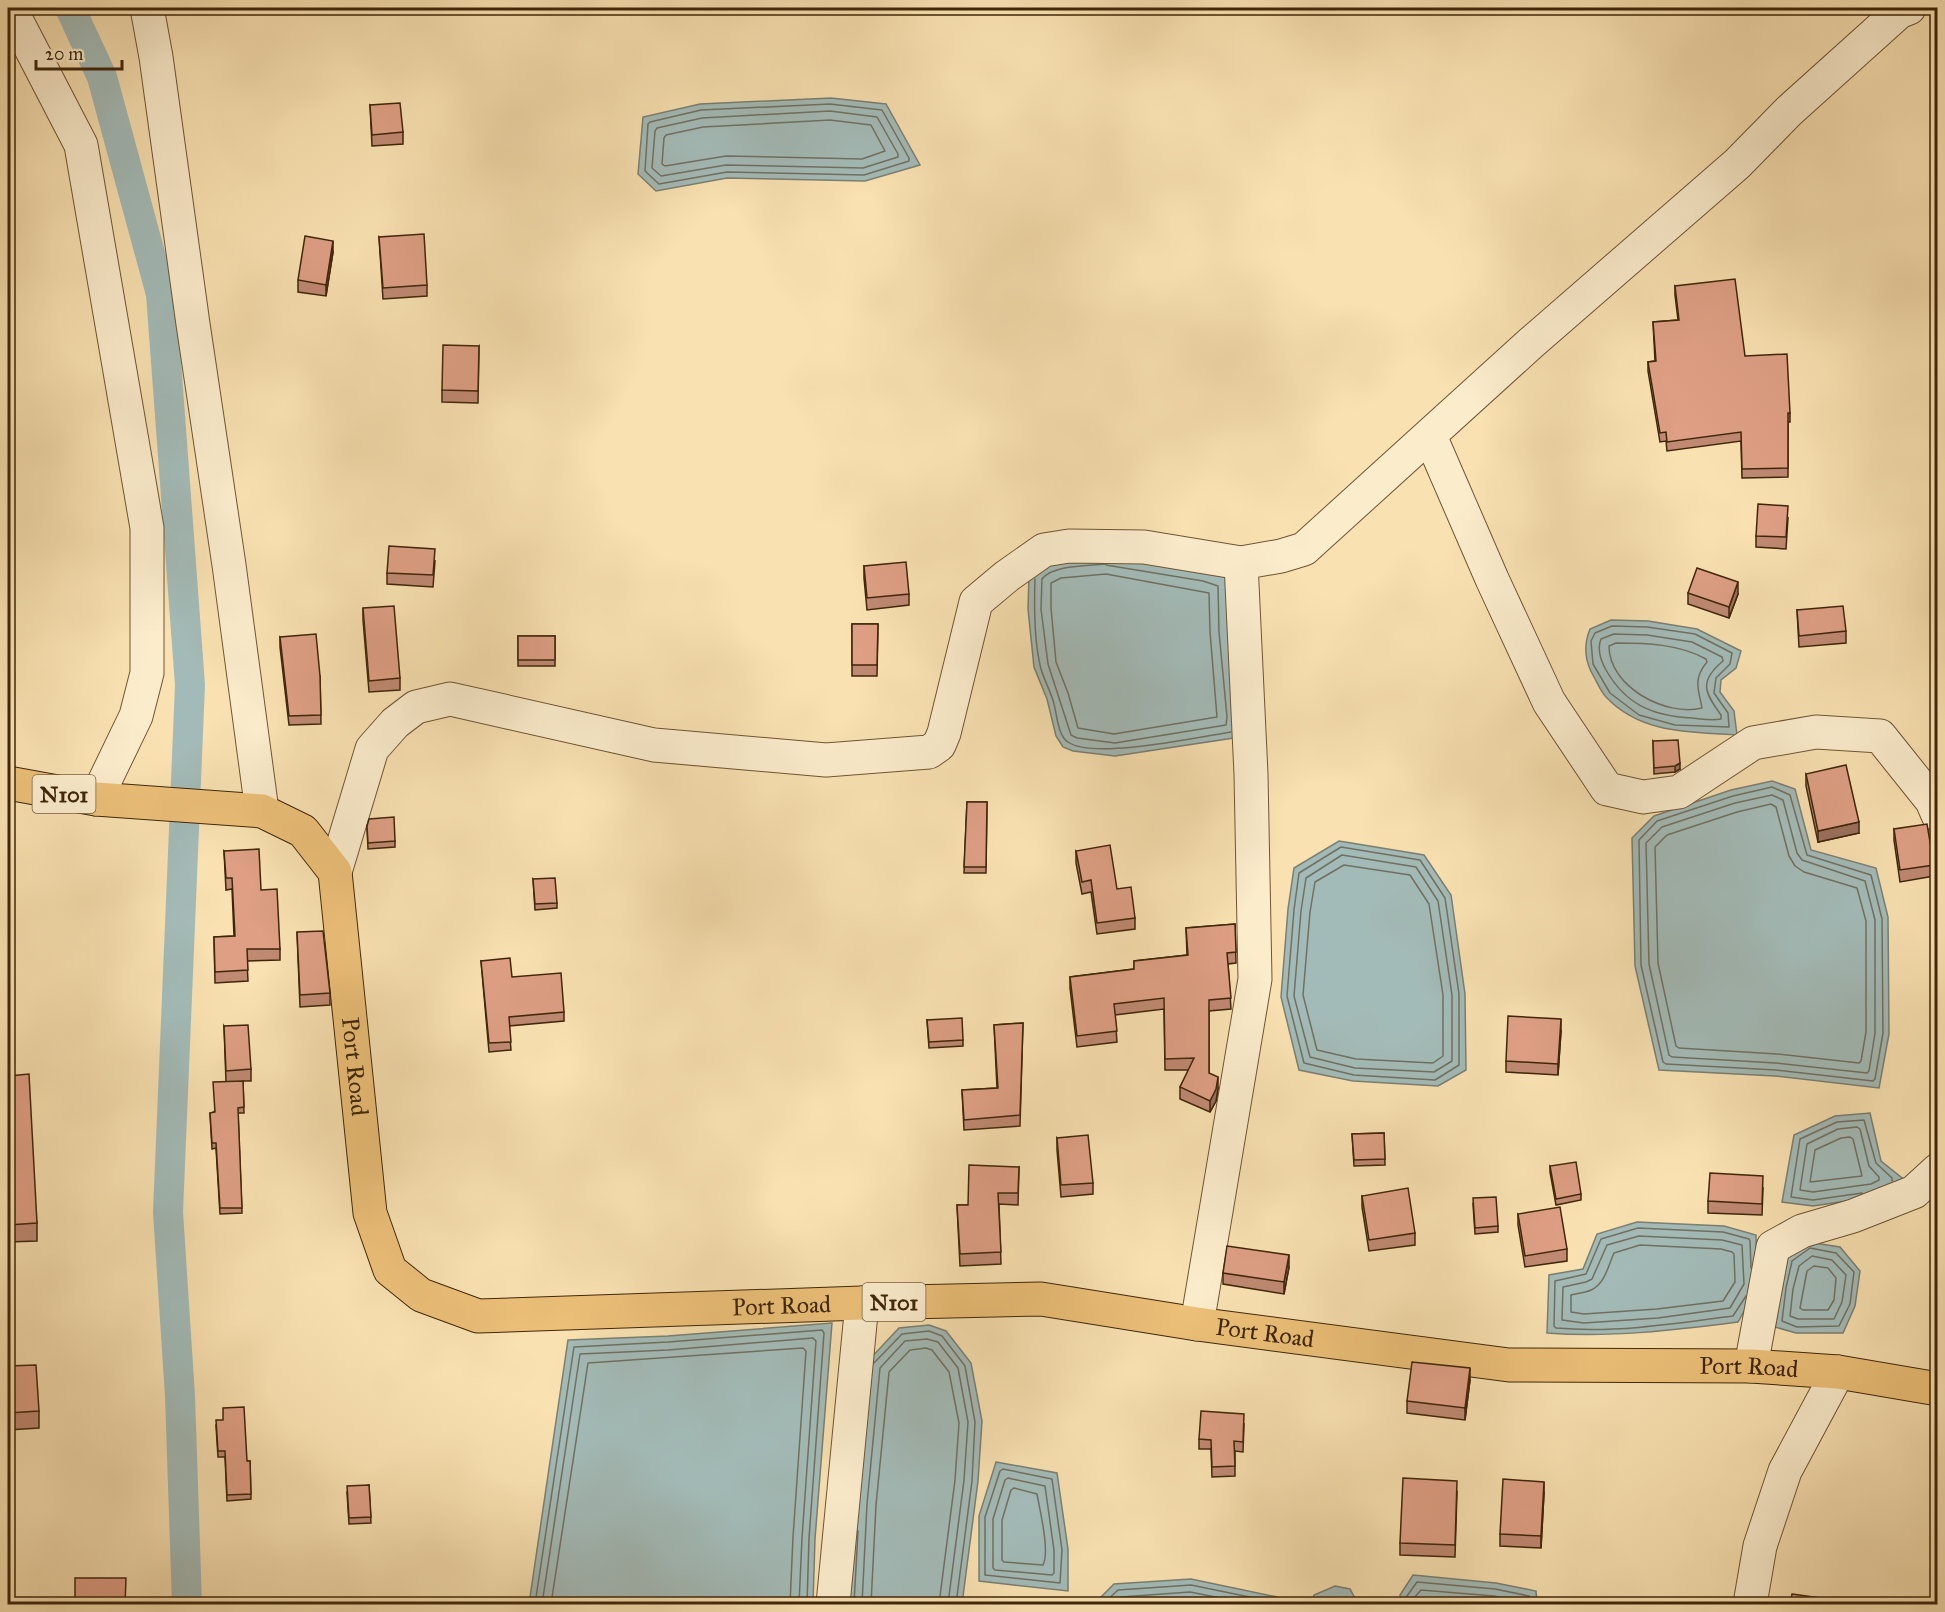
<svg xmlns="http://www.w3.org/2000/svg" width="1945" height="1612" font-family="'IM FELL Great Primer',serif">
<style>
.water{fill:#a3bbb8;stroke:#7b7f72;stroke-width:1.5}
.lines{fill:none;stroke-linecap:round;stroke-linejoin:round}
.shore{stroke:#717061;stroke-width:1.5}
.canal{stroke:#a3bbb8;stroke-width:30}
.minor-casing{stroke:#6e5534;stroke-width:35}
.highway-casing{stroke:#3f260a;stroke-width:35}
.minor{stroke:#fbeccc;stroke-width:33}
.highway{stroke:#ecc078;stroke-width:33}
.wall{fill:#bf8972;stroke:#3f260a;stroke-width:1.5}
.shaded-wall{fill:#9b6f5c;stroke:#3f260a;stroke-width:1.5}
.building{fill:#de9f84;stroke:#3f260a;stroke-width:1.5}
.labels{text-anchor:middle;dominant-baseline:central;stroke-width:4.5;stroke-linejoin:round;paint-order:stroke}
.shield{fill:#fbeccc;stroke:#776144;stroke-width:1.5}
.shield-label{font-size:22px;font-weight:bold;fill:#3f260a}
.street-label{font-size:24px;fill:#3f260a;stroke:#fbeccc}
</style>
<rect width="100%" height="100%" fill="#f9e1b1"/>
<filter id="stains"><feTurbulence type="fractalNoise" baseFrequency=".00333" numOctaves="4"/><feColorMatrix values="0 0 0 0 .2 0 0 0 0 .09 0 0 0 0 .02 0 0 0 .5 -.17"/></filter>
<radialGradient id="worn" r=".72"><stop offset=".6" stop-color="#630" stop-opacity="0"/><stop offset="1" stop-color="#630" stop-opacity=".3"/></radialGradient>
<g class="water">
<path d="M831 98 886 104 920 165 865 181 727 178 656 191 638 174 643 117 700 104Z"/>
<path d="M1106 551 1229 574 1240 737 1115 756 1073 751 1063 747 1056 736 1047 699 1034 667 1028 609 1029 575 1035 564Z"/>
<path d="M1611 620 1648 621 1697 629 1741 651 1736 668 1721 680 1720 692 1734 711 1737 735C1690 732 1641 734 1606 697 1601 692 1598 684 1594 677 1585 662 1583 646 1590 629Z"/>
<path d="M1772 781 1795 789 1811 850 1876 868 1888 917 1889 1034 1879 1088 1775 1076 1659 1070 1635 966 1632 838 1654 816 1731 790Z"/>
<path d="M1339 841 1424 855 1451 895 1465 994 1466 1070 1438 1086 1353 1081 1299 1070 1281 997 1288 909 1294 868Z"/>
<path d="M1870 1113 1881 1161 1906 1181 1875 1197 1813 1206 1782 1202 1794 1135 1835 1116Z"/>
<path d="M1637 1222 1724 1226 1756 1235 1757 1288 1738 1322C1675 1330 1611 1338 1547 1333L1549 1275 1583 1269 1597 1234Z"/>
<path d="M1808 1242 1840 1247 1860 1271 1855 1306 1843 1333H1796L1775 1327 1787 1257Z"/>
<path d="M832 1323 815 1539 813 1604H529L568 1340 668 1336Z"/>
<path d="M929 1325 946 1331 971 1363 982 1421 978 1481 962 1604H848L867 1362 899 1328Z"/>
<path d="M996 1462 1057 1473 1068 1549V1591L979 1581V1516Z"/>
<path d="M1413 1575 1496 1583 1536 1591 1537 1604H1401L1400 1595Z"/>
<path d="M1191 1579 1277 1597 1278 1604H1094L1114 1584Z"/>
<path d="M1335 1586 1350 1589 1358 1604H1311L1314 1595Z"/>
</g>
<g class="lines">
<g class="shore">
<path d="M830 104 882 110 909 158V161L864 175 727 172 659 184 645 171 648 124 650 122 701 110Z"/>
<path d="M830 111 877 117 898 154V157L863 168 726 165 661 176 652 168 655 131 657 128 702 118Z"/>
<path d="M830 120 871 125 885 151 862 159 726 156 665 166 662 164 664 138 666 135 703 127Z"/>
<path d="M1105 564C1088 566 1052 565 1042 579L1041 609 1048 664 1071 735 1077 738 1115 743 1226 725 1227 717 1219 632 1218 586 1203 581 1106 565"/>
<path d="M1106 574 1209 593 1210 632 1217 717 1114 734 1078 728 1068 693 1056 662 1051 608V583L1061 578Z"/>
<path d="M1035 579C1034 607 1034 638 1040 665 1043 679 1051 691 1054 704 1057 715 1058 736 1068 742 1093 760 1199 737 1231 732"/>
<path d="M1612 626 1647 627 1695 634 1732 653 1730 664 1716 678 1714 693 1728 713 1729 727 1675 725 1639 715 1610 693 1593 664 1591 641 1595 633Z"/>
<path d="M1614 634 1647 635 1692 642 1722 657 1723 661C1699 681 1704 692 1721 715V719C1712 721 1702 719 1692 718 1653 716 1626 705 1606 670 1601 661 1597 649 1601 639Z"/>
<path d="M1616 643C1646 643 1679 644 1706 659L1707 662C1692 680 1699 690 1702 708 1666 717 1609 687 1609 646Z"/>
<path d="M1772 787 1790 795 1807 855 1871 875 1882 919 1883 1033 1875 1079 1873 1081 1776 1070 1666 1064 1663 1062 1641 965 1639 840 1657 821 1733 796Z"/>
<path d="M1772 795 1783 800 1797 853 1802 860 1865 881 1875 920V1033L1869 1071 1867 1073 1776 1063 1672 1057 1669 1055 1649 964 1646 843 1662 827 1735 803Z"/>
<path d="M1771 804 1776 807 1789 856 1795 866 1804 872 1857 888 1866 921V1032L1861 1061 1859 1063 1777 1054 1679 1048 1676 1046 1658 963 1655 847 1667 835 1737 812Z"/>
<path d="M1341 847 1420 860 1445 898 1459 994V1065L1435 1080 1354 1075 1304 1063 1287 996 1294 910 1299 873Z"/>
<path d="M1342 855 1416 867 1438 901 1452 995V1061L1434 1072 1355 1068 1310 1057 1294 996 1301 911 1306 878Z"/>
<path d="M1344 865 1410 875 1429 904 1443 995V1056L1433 1063 1356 1059 1317 1050 1303 995 1310 912 1315 882Z"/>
<path d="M1857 1127 1860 1129 1869 1166 1879 1177V1180L1871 1184 1813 1192 1800 1190 1807 1144 1838 1129Z"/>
<path d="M1850 1137 1853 1139 1862 1176 1810 1182 1815 1150 1841 1138Z"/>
<path d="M1862 1193 1813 1200 1791 1197 1800 1139 1837 1122 1864 1120 1876 1163 1892 1178V1181"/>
<path d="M1639 1236 1722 1240 1742 1245 1744 1284 1730 1308 1658 1318 1584 1323 1562 1320 1563 1287 1586 1282 1592 1279 1607 1245Z"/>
<path d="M1640 1245 1721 1249 1732 1252 1734 1254 1735 1282 1723 1301 1657 1309 1584 1314 1571 1312V1295C1577 1293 1585 1293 1591 1290 1605 1284 1608 1266 1614 1253Z"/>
<path d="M1810 1248 1836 1253 1854 1272 1850 1304 1839 1326 1797 1327 1782 1321 1786 1288 1792 1261Z"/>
<path d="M1812 1256 1832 1260 1846 1275 1842 1302 1834 1319H1798L1790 1316 1793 1289 1799 1266Z"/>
<path d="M1814 1266 1828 1268 1836 1278 1834 1300 1828 1310H1803L1800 1308 1807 1271Z"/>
<path d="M1746 1296 1733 1316C1674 1324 1615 1333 1556 1328L1554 1326 1555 1281 1586 1274 1601 1239 1638 1228 1723 1232 1749 1239 1750 1241 1751 1268"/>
<path d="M874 1363 902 1334 929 1331 942 1336 965 1366 975 1422 972 1481 956 1604"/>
<path d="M1003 1469 1052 1479 1062 1550 1060 1583 985 1575V1517L1000 1471Z"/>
<path d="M1008 1478 1045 1486 1054 1550V1573L1052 1575 995 1570 993 1568V1519L1005 1480Z"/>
<path d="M1014 1488 1037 1494C1040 1511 1050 1551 1043 1565L1004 1562 1002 1560V1520L1011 1490Z"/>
<path d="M535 1604 574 1347 668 1342 822 1330 824 1333 809 1538 807 1604"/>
<path d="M542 1604 580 1354 668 1350 813 1338 816 1341 802 1538 799 1604"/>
<path d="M551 1604 588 1363 803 1348 806 1351 793 1537 790 1604"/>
<path d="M854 1604 858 1531"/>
<path d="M862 1604 867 1504 880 1368 905 1341 927 1339 938 1342 958 1368 968 1422 964 1480 948 1604"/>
<path d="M871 1604 876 1505 889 1372 910 1350 926 1348 932 1350 949 1372 959 1423 955 1480 939 1604"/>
<path d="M1103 1604 1118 1590 1191 1585 1269 1601 1272 1604"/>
<path d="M1113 1604 1121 1597 1190 1592 1251 1604"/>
<path d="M1146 1604 1190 1601 1206 1604"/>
<path d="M1407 1604V1596L1417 1582 1495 1589 1529 1596 1531 1604"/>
<path d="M1414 1604V1598L1421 1590 1494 1596 1522 1602 1524 1604"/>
<path d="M1423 1604 1424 1601 1426 1599 1488 1604"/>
</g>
<path class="canal" d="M70 8 102 77 161 294 190 685 168 1212 180 1396 187 1604"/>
<defs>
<g id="minor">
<path d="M10 8 81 145 147 528V673L136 716 96 799"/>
<path d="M147 8 156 57 193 324 229 565 262 811"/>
<path d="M1430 436 1492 579 1549 702 1607 789 1643 797 1679 792 1753 743 1816 732 1880 736 1932 801 1938 815"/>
<path d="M335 872 372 749 395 723 416 707 450 699 654 745 826 760 929 752 939 745 944 733 976 602 1007 576 1044 550 1069 546 1144 547 1241 563"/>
<path d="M1197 1324 1255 979 1251 774 1241 563 1281 556 1304 549 1531 343 1737 164 1789 111 1899 12 1909 8"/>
<path d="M1751 1366 1773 1247 1802 1231 1853 1216 1914 1192 1938 1170"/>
<path d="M833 1604 862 1303"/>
<path d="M1750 1604 1760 1546 1785 1471 1838 1372"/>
</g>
<g id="highway">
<path id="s1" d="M8 783 96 799 262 811 303 831 335 872 370 1213 390 1270 421 1295 478 1316 862 1303 1041 1299 1197 1324 1509 1365 1751 1366 1838 1372 1938 1389"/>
</g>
</defs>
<use href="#minor" class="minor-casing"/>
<use href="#highway" class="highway-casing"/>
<use href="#minor" class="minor"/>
<use href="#highway" class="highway"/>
</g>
<g class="wall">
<path d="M370 105 403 132V144L372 146Z"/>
<path d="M379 237 427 285V296L383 299Z"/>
<path d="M333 252 326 296 298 292V280Z"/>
<path d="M1675 286 1745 356 1790 413V422H1788V477L1742 478 1741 441 1667 451 1666 441 1660 442 1648 371V362L1655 361 1653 322 1678 320 1675 295Z"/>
<path d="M479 346 478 403 442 402V390Z"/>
<path d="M1788 518 1786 549 1756 547V536Z"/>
<path d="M435 561 433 587 387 584V573Z"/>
<path d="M864 566 909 594V605L867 610 864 578Z"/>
<path d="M1688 593 1738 594 1729 618 1688 604Z"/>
<path d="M363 608 400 678V690L369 692 363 620Z"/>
<path d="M1797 610 1846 631V643L1799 647Z"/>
<path d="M852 624H878L877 676H852Z"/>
<rect x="518" y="636" width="37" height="30"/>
<path d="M280 637 320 676 321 724 289 725 280 647Z"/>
<path d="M1653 741 1680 769 1675 772 1654 774Z"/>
<path d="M1806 774 1859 833 1818 842 1806 786Z"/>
<path d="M967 802H987L986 873H964Z"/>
<path d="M367 826 395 841V847L368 849Z"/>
<path d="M1894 829 1934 865V876L1900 882 1894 840Z"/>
<path d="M224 851 261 890 280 949V960L247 961 248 981 215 983 214 937 234 936 232 889 226 890Z"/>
<path d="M1076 851 1117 889 1135 918V929L1097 934 1091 892 1082 894 1076 863Z"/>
<path d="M533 879 557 903V908L535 910Z"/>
<path d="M1235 924 1236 963 1228 964 1231 1009 1209 1011V1073L1218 1088 1216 1101 1210 1112 1180 1099V1087L1189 1070H1165L1164 1009 1115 1015 1117 1042 1077 1047 1070 988V977L1134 969V961L1187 955 1186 928Z"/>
<path d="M297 932 330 993V1005L300 1007Z"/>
<path d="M481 961 512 977 564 1012V1021L509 1026 511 1050 489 1052Z"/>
<path d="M927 1020 963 1040V1046L929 1048Z"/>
<path d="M1023 1023 1020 1126 964 1130 962 1090 997 1088 994 1025Z"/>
<path d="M224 1026 251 1069V1081H243L244 1113H238L242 1213 220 1214 216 1148 212 1149 210 1113 214 1112 226 1082Z"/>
<path d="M1561 1031 1558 1075 1506 1072V1061Z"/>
<path d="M8 1076 37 1223V1241L8 1242Z"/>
<path d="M1384 1133 1385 1165 1354 1166 1352 1134Z"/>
<path d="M1057 1138 1093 1183V1194L1061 1197 1057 1150Z"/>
<path d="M1550 1166 1581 1194V1200L1556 1205 1550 1172Z"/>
<path d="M1019 1167 1018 1205 999 1204 1001 1264 960 1266 957 1205H968Z"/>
<path d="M1763 1188 1762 1215 1708 1213V1201Z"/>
<path d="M1362 1196 1415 1233V1245L1369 1251 1362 1207Z"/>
<path d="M1473 1204 1498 1226V1232L1475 1234Z"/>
<path d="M1518 1214 1567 1249V1261L1525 1267 1518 1225Z"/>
<path d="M1289 1267 1284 1294 1223 1284V1273Z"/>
<path d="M8 1366 39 1411V1428L8 1430Z"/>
<path d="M1470 1380 1465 1420 1407 1413V1401Z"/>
<path d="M1244 1424 1243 1452 1235 1451V1476L1212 1477 1211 1449H1199V1439Z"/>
<path d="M216 1426 247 1461H250L251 1499 227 1501 225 1457H218Z"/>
<path d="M369 1485 371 1523 349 1524 347 1492Z"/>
<path d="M1457 1492 1455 1557 1400 1555V1543Z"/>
<path d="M1544 1493 1541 1548 1500 1546V1534Z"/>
</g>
<g class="shaded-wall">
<path d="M333 241V252L326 296V285Z"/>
<path d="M1738 582V594L1729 618V607Z"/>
<path d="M1680 763V769L1675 772V766Z"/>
<path d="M1859 822V833L1818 842V831Z"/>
<path d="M1561 1019V1031L1558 1075V1064Z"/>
<path d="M1218 1077V1088L1216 1101 1210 1112V1101Z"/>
<path d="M1289 1255V1267L1284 1294V1282Z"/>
<path d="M1470 1368V1380L1465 1420V1408Z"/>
<path d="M1544 1482V1493L1541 1548V1536Z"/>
</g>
<g class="building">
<path d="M400 103 403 132 372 135 370 105Z"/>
<path d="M424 234 427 285 383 288 379 237Z"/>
<path d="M305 236 333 241 326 285 298 280Z"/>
<path d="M1735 279 1745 356 1787 354 1790 413H1788V468L1742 469 1741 432 1667 442 1666 432 1660 433 1648 362 1656 361 1653 322 1679 320 1675 286Z"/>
<path d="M443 345 479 346 478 391 442 390Z"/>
<path d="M1758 504 1788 506 1786 537 1756 536Z"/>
<path d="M389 546 435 549 433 575 387 573Z"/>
<path d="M906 562 909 594 867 598 864 566Z"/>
<path d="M1697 568 1738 582 1729 607 1688 593Z"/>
<path d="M394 606 400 678 369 681 363 608Z"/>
<path d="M1843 606 1846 631 1799 636 1797 610Z"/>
<path d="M852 624H878L877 665H852Z"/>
<path d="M316 634 320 676 321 715 289 716 280 637Z"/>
<rect x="518" y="636" width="37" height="24"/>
<path d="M1678 740 1680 763 1675 766 1654 768 1653 741Z"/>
<path d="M1846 765 1859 822 1818 831 1806 774Z"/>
<path d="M967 802H987L986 867H964Z"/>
<path d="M394 817 395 841 368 843 367 826 369 819Z"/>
<path d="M1927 824 1934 865 1900 870 1894 829Z"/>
<path d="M1110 845 1117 889 1131 887 1135 918 1097 923 1091 880 1082 882 1076 851Z"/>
<path d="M259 849 261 890 277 889 280 949H247L248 970 215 972 214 937 235 936 232 878H226L224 851Z"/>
<path d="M555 878 557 903 535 904 533 879Z"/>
<path d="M1235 924 1236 952 1227 953 1231 998 1209 1000V1073L1218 1077 1216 1089 1210 1101 1180 1087 1194 1058 1165 1059 1164 998 1114 1004 1117 1031 1077 1036 1070 977 1134 969V961L1188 955 1186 928Z"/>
<path d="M323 931 330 993 300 995 297 932Z"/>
<path d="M510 958 512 977 561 973 564 1012 509 1017 511 1042 489 1043 481 961Z"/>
<path d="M1508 1016 1561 1019 1558 1064 1506 1061Z"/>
<path d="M962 1018 963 1040 929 1042 927 1020Z"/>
<path d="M1023 1023 1020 1115 964 1120 962 1090 998 1088 994 1025Z"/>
<path d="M248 1025 251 1069 226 1071 224 1026Z"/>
<path d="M29 1074 37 1223 8 1225V1076Z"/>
<path d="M243 1081 244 1107 238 1108 242 1208H220L216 1143H212L210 1113 215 1112 213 1082Z"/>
<path d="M1384 1133 1385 1159 1354 1160 1352 1134Z"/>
<path d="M1088 1135 1093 1183 1061 1185 1057 1138Z"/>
<path d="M1576 1162 1581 1194 1556 1199 1550 1166Z"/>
<path d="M969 1165 1019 1167 1018 1193H998L1001 1252 960 1254 957 1205H968Z"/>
<path d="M1710 1173 1763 1176 1762 1204 1708 1201Z"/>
<path d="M1408 1188 1415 1233 1369 1240 1362 1196Z"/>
<path d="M1496 1197 1498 1226 1475 1228 1473 1198Z"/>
<path d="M1560 1207 1567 1249 1525 1256 1518 1214Z"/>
<path d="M1227 1246 1289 1255 1284 1282 1223 1273Z"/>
<path d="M1412 1362 1470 1368 1465 1408 1407 1401Z"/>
<path d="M36 1365 39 1411 8 1413V1366Z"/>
<path d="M244 1407 247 1461H250L251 1494 227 1495 225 1451H218L216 1420H223V1408Z"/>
<path d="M1201 1411 1244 1414 1243 1442 1234 1441 1235 1466 1212 1467 1211 1440 1199 1439Z"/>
<path d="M1403 1478 1457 1481 1455 1545 1400 1543Z"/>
<path d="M1503 1479 1544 1482 1541 1536 1500 1534Z"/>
<path d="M369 1485 371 1517 349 1518 347 1486Z"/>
<path d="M75 1578H126L125 1605H75Z"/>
<path d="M1792 1594 1820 1598 1819 1605H1790Z"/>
</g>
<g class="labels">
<g class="shield">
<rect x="32.5" y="775" width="63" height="38" rx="4.5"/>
<rect x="862.5" y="1283" width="63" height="38" rx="4.5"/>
</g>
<g class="shield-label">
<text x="64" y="794">N101</text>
<text x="894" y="1302">N101</text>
</g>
<g class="street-label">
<text stroke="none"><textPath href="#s1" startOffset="549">Port Road</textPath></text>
<text stroke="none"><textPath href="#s1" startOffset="1161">Port Road</textPath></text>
<text stroke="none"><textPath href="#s1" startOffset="1647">Port Road</textPath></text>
<text stroke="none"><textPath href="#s1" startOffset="2133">Port Road</textPath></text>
</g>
</g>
<rect width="1945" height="1612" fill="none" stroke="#f9e1b1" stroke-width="30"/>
<rect x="9" y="9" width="1927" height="1594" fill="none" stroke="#3f260a" stroke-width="3"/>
<rect x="15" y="15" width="1915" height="1582" fill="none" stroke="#3f260a" stroke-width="1.5"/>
<path d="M36 60v9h86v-9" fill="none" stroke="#3f260a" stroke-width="3"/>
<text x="45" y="60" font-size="18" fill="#3f260a" stroke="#fbeccc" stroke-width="4.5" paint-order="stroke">20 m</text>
<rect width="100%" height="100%" filter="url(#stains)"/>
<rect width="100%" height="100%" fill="url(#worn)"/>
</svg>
